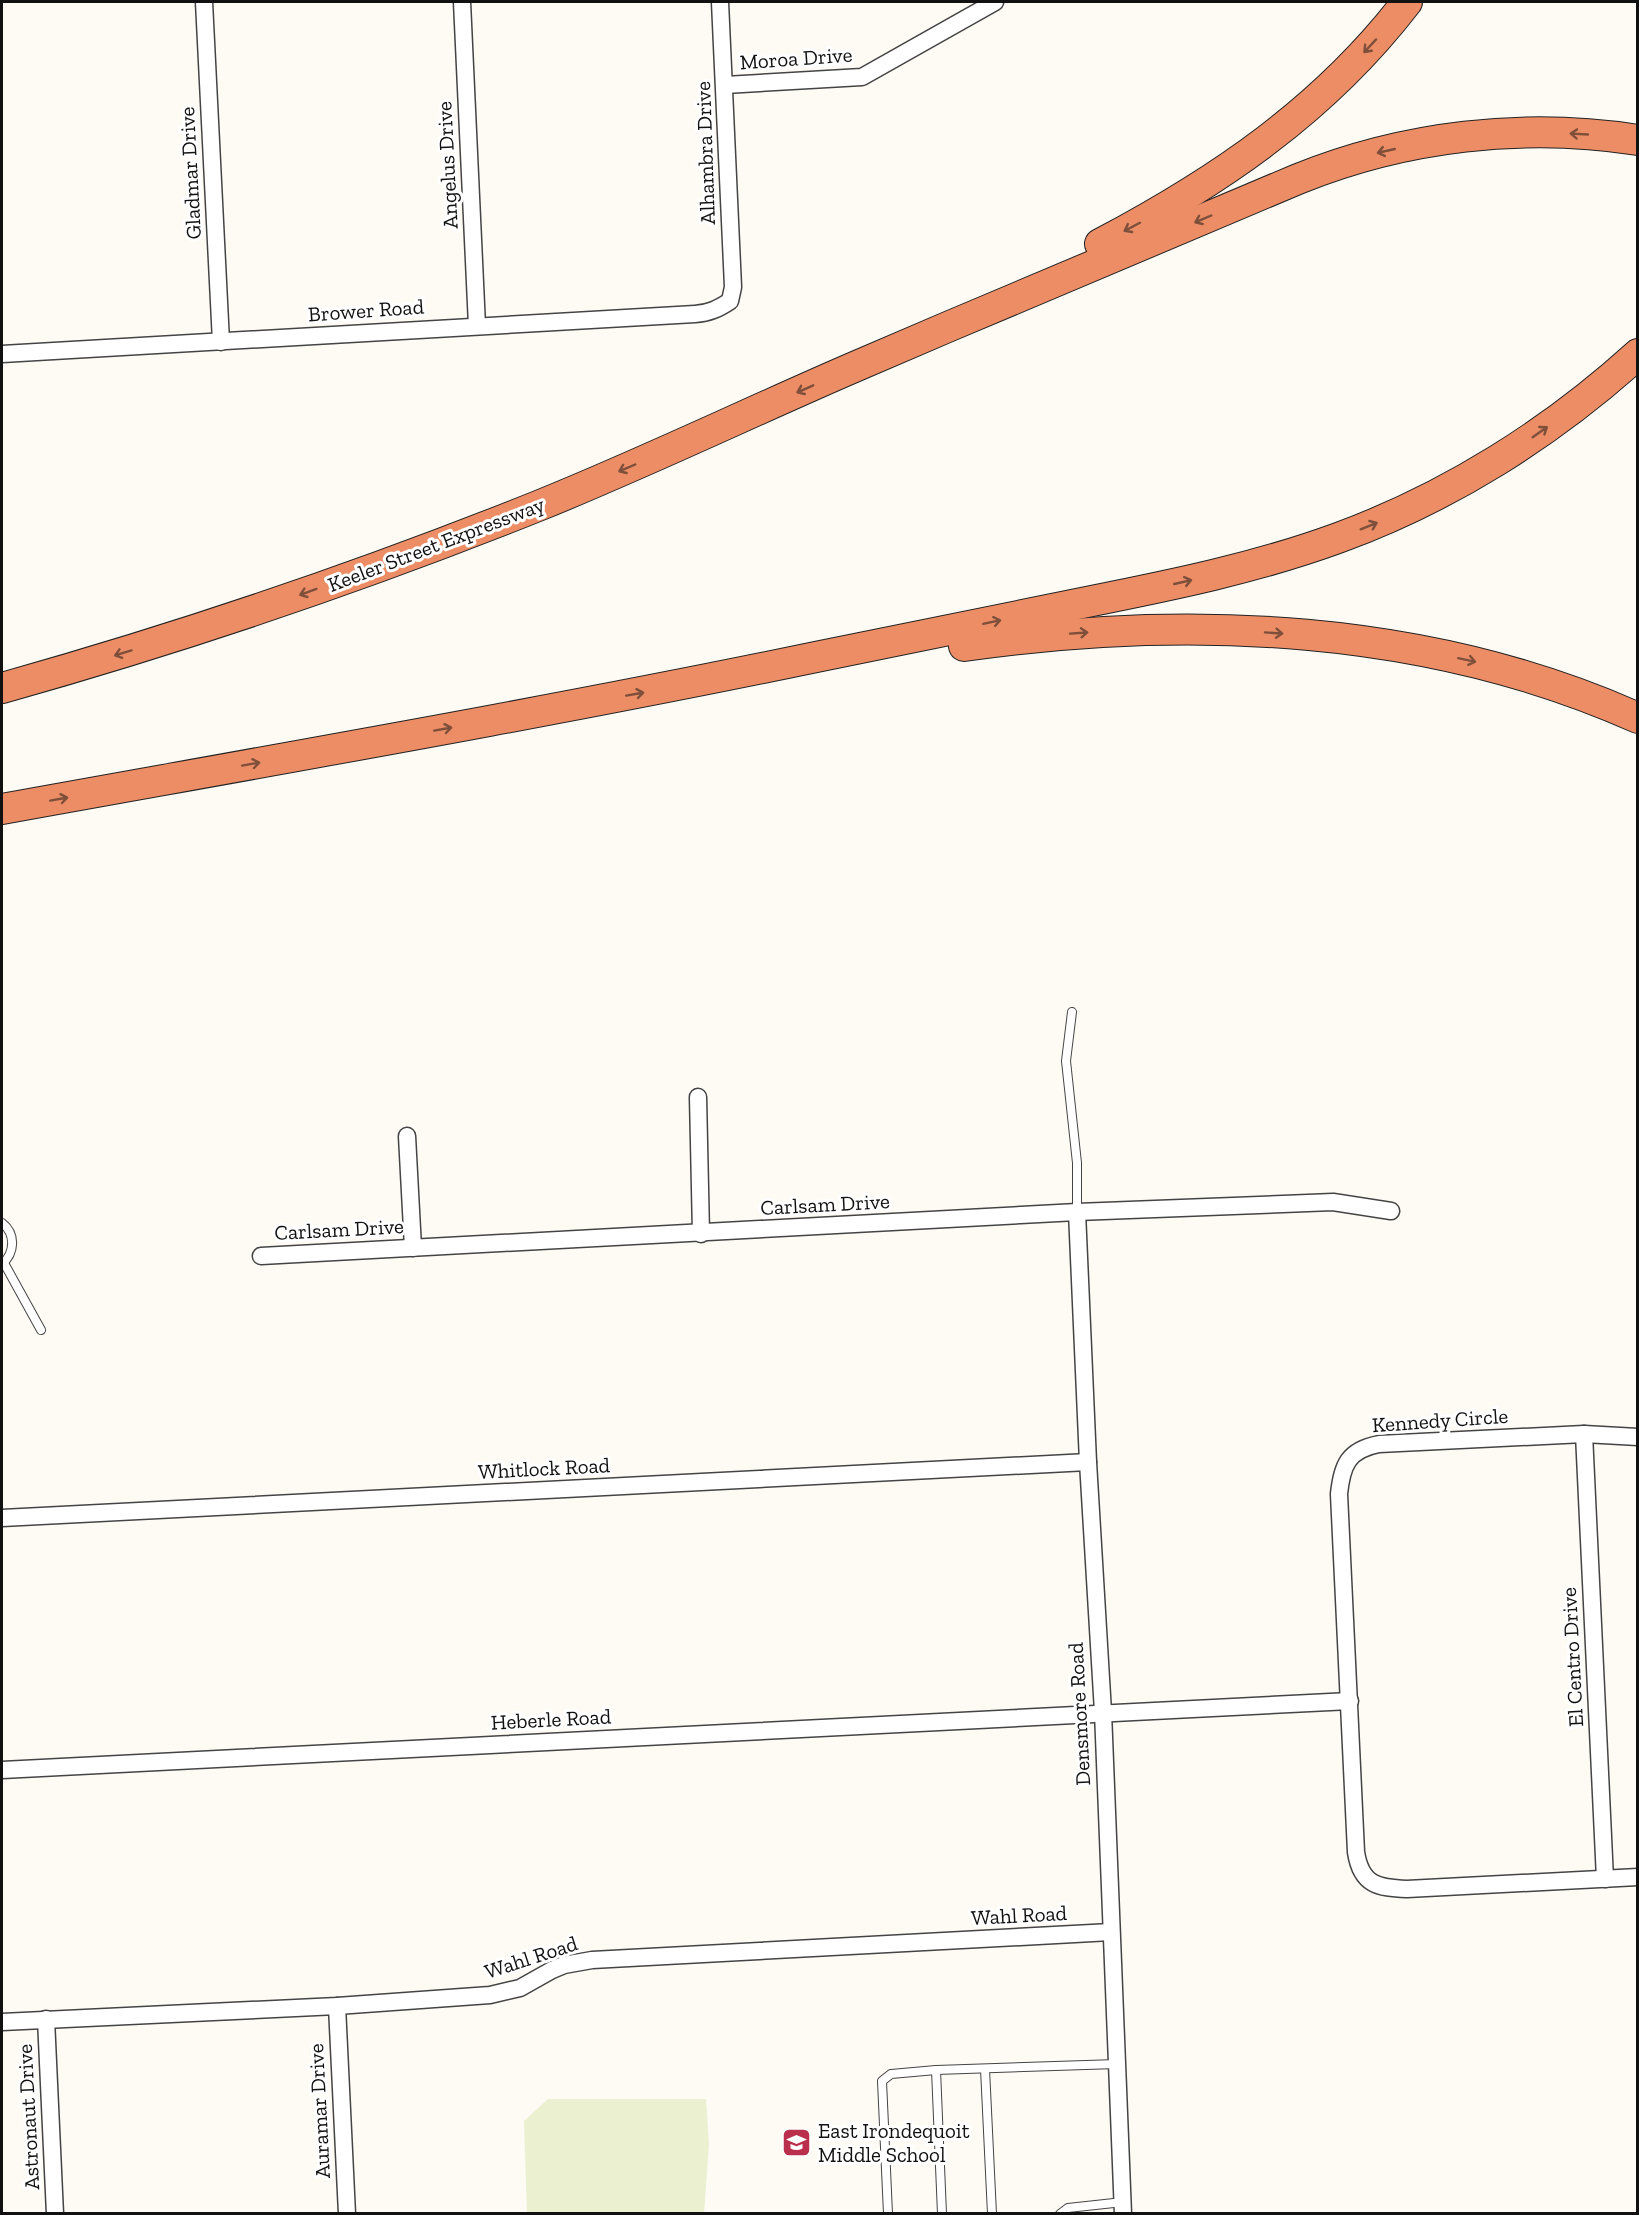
<svg xmlns="http://www.w3.org/2000/svg" width="1639" height="2215" font-family="'Zilla Slab',serif">
<style>
.pitch{fill:#eaf0d0}
.lines{fill:none;stroke-linecap:round;stroke-linejoin:round}
.lane-casing{stroke:#444;stroke-width:10}
.street-casing{stroke:#444;stroke-width:19}
.highway-casing{stroke:#222;stroke-width:32}
.lane{stroke:#fff;stroke-width:8}
.street{stroke:#fff;stroke-width:16}
.highway{stroke:#ec8d65;stroke-width:30}
.oneway{stroke:#7e4f3b}
.labels{text-anchor:middle;dominant-baseline:central;stroke-width:6;stroke-linejoin:round;paint-order:stroke}
.street-label{font-size:21px;fill:#111;stroke:#fff}
.poi-label{font-size:21px;fill:#111;stroke:#fff;text-anchor:start}
</style>
<rect width="100%" height="100%" fill="#fefbf5"/>
<path class="pitch" d="M548 2099H706L709 2144 704 2213H527L524 2121Z"/>
<g class="lines">
<defs>
<g id="lane">
<path d="M1072 1012 1066 1061 1077 1163V1212"/>
<path d="M2 1223C16 1234 15 1253 2 1264"/>
<path d="M4 1263 41 1330"/>
<path d="M985 2069 992 2214"/>
<path d="M936 2070 942 2214"/>
<path d="M888 2214 882 2081 891 2074 936 2070 1117 2064"/>
<path d="M1060 2214 1068 2208 1123 2202"/>
</g>
<g id="street">
<path d="M204 2 221 342"/>
<path d="M462 2 477 326"/>
<path d="M725 85 862 77 995 2"/>
<path d="M2 354 695 314C709 313 718 309 730 301L733 287 720 2"/>
<path d="M698 1097 701 1234"/>
<path d="M407 1136 413 1248"/>
<path d="M1077 1212 1088 1462 1103 1712 1123 2214"/>
<path d="M261 1256 1077 1212 1333 1202 1391 1211"/>
<path d="M1584 1434 1605 1879"/>
<path d="M1638 1437 1584 1434 1379 1444C1348 1450 1342 1465 1339 1494L1356 1852C1361 1885 1378 1888 1407 1889L1638 1877"/>
<path d="M2 1518 1088 1462"/>
<path d="M2 1770 1350 1701"/>
<path d="M337 2006 347 2214"/>
<path d="M46 2019 55 2214"/>
<path d="M2 2022 337 2006 490 1995 520 1988 552 1970 564 1965 592 1960 1111 1932"/>
</g>
<g id="highway">
<path d="M1100 244C1219 181 1324 110 1407 2"/>
<path d="M964 646C1189 614 1428 624 1638 718"/>
<path d="M2 688C184 637 363 576 538 506 647 462 752 411 859 365 1005 302 1152 241 1298 179 1404 136 1524 122 1638 140"/>
<path d="M2 809C273 760 546 713 816 657 907 639 997 620 1087 602 1172 585 1256 568 1338 538 1448 498 1551 433 1638 354"/>
</g>
</defs>
<use href="#lane" class="lane-casing"/>
<use href="#street" class="street-casing"/>
<use href="#highway" class="highway-casing"/>
<use href="#lane" class="lane"/>
<use href="#street" class="street"/>
<use href="#highway" class="highway"/>
</g>
<defs><path id="oneway-shaft" d="M-6 0H5M1.5-3L5.5 0L1.5 3" fill="none" stroke-width="1.6" stroke-linecap="round" stroke-linejoin="round" transform="scale(1.5)"/></defs>
<g class="oneway">
<use href="#oneway-shaft" transform="translate(1370 46) rotate(133)"/>
<use href="#oneway-shaft" transform="translate(1579 134) rotate(-177)"/>
<use href="#oneway-shaft" transform="translate(1386 151) rotate(167)"/>
<use href="#oneway-shaft" transform="translate(1203 219) rotate(157)"/>
<use href="#oneway-shaft" transform="translate(1132 227) rotate(152)"/>
<use href="#oneway-shaft" transform="translate(805 389) rotate(156)"/>
<use href="#oneway-shaft" transform="translate(1540 432) rotate(-35)"/>
<use href="#oneway-shaft" transform="translate(627 468) rotate(157)"/>
<use href="#oneway-shaft" transform="translate(1369 526) rotate(-22)"/>
<use href="#oneway-shaft" transform="translate(1183 582) rotate(-13)"/>
<use href="#oneway-shaft" transform="translate(308 592) rotate(160)"/>
<use href="#oneway-shaft" transform="translate(992 622) rotate(-12)"/>
<use href="#oneway-shaft" transform="translate(1079 633) rotate(-4)"/>
<use href="#oneway-shaft" transform="translate(1274 633) rotate(4)"/>
<use href="#oneway-shaft" transform="translate(123 653) rotate(163)"/>
<use href="#oneway-shaft" transform="translate(1467 660) rotate(12)"/>
<use href="#oneway-shaft" transform="translate(635 694) rotate(-10)"/>
<use href="#oneway-shaft" transform="translate(443 729) rotate(-10)"/>
<use href="#oneway-shaft" transform="translate(251 764) rotate(-10)"/>
<use href="#oneway-shaft" transform="translate(59 799) rotate(-10)"/>
</g>
<defs>
<symbol id="school-square" viewBox="-11 -11 22 22"><rect x="-9" y="-9" width="18" height="18" rx="4" fill="#ba2f4c" stroke="#fff"/><path d="M0-5L7-2L0 1L-7-2ZM-4 1L0 2.5L4 1V4Q0 6-4 4Z" fill="#fff"/></symbol>
</defs>
<g fill-rule="evenodd">
<use href="#school-square" x="780" y="2126" width="33" height="33"/>
</g>
<g class="labels">
<g class="street-label">
<text transform="translate(796 58) rotate(-4)">Moroa Drive</text>
<text transform="translate(705 153) rotate(-92)">Alhambra Drive</text>
<text transform="translate(447 165) rotate(-93)">Angelus Drive</text>
<text transform="translate(190 173) rotate(-93)">Gladmar Drive</text>
<text transform="translate(366 310) rotate(-4)">Brower Road</text>
<text transform="translate(436 544) rotate(-21)">Keeler Street Expressway</text>
<text transform="translate(825 1204) rotate(-3)">Carlsam Drive</text>
<text transform="translate(339 1229) rotate(-3)">Carlsam Drive</text>
<text transform="translate(1440 1420) rotate(-4)">Kennedy Circle</text>
<text transform="translate(544 1468) rotate(-3)">Whitlock Road</text>
<text transform="translate(1572 1657) rotate(-93)">El Centro Drive</text>
<text transform="translate(1079 1714) rotate(-93)">Densmore Road</text>
<text transform="translate(551 1719) rotate(-3)">Heberle Road</text>
<text transform="translate(1019 1915) rotate(-3)">Wahl Road</text>
<text transform="translate(531 1957) rotate(-18)">Wahl Road</text>
<text transform="translate(319 2111) rotate(-93)">Auramar Drive</text>
<text transform="translate(28 2117) rotate(-93)">Astronaut Drive</text>
</g>
<g class="poi-label">
<text x="818" y="2130">East Irondequoit<tspan x="818" dy="24">Middle School</tspan></text>
</g>
</g>
<rect width="1639" height="2215" fill="none" stroke="#111111" stroke-width="6"/>
</svg>
